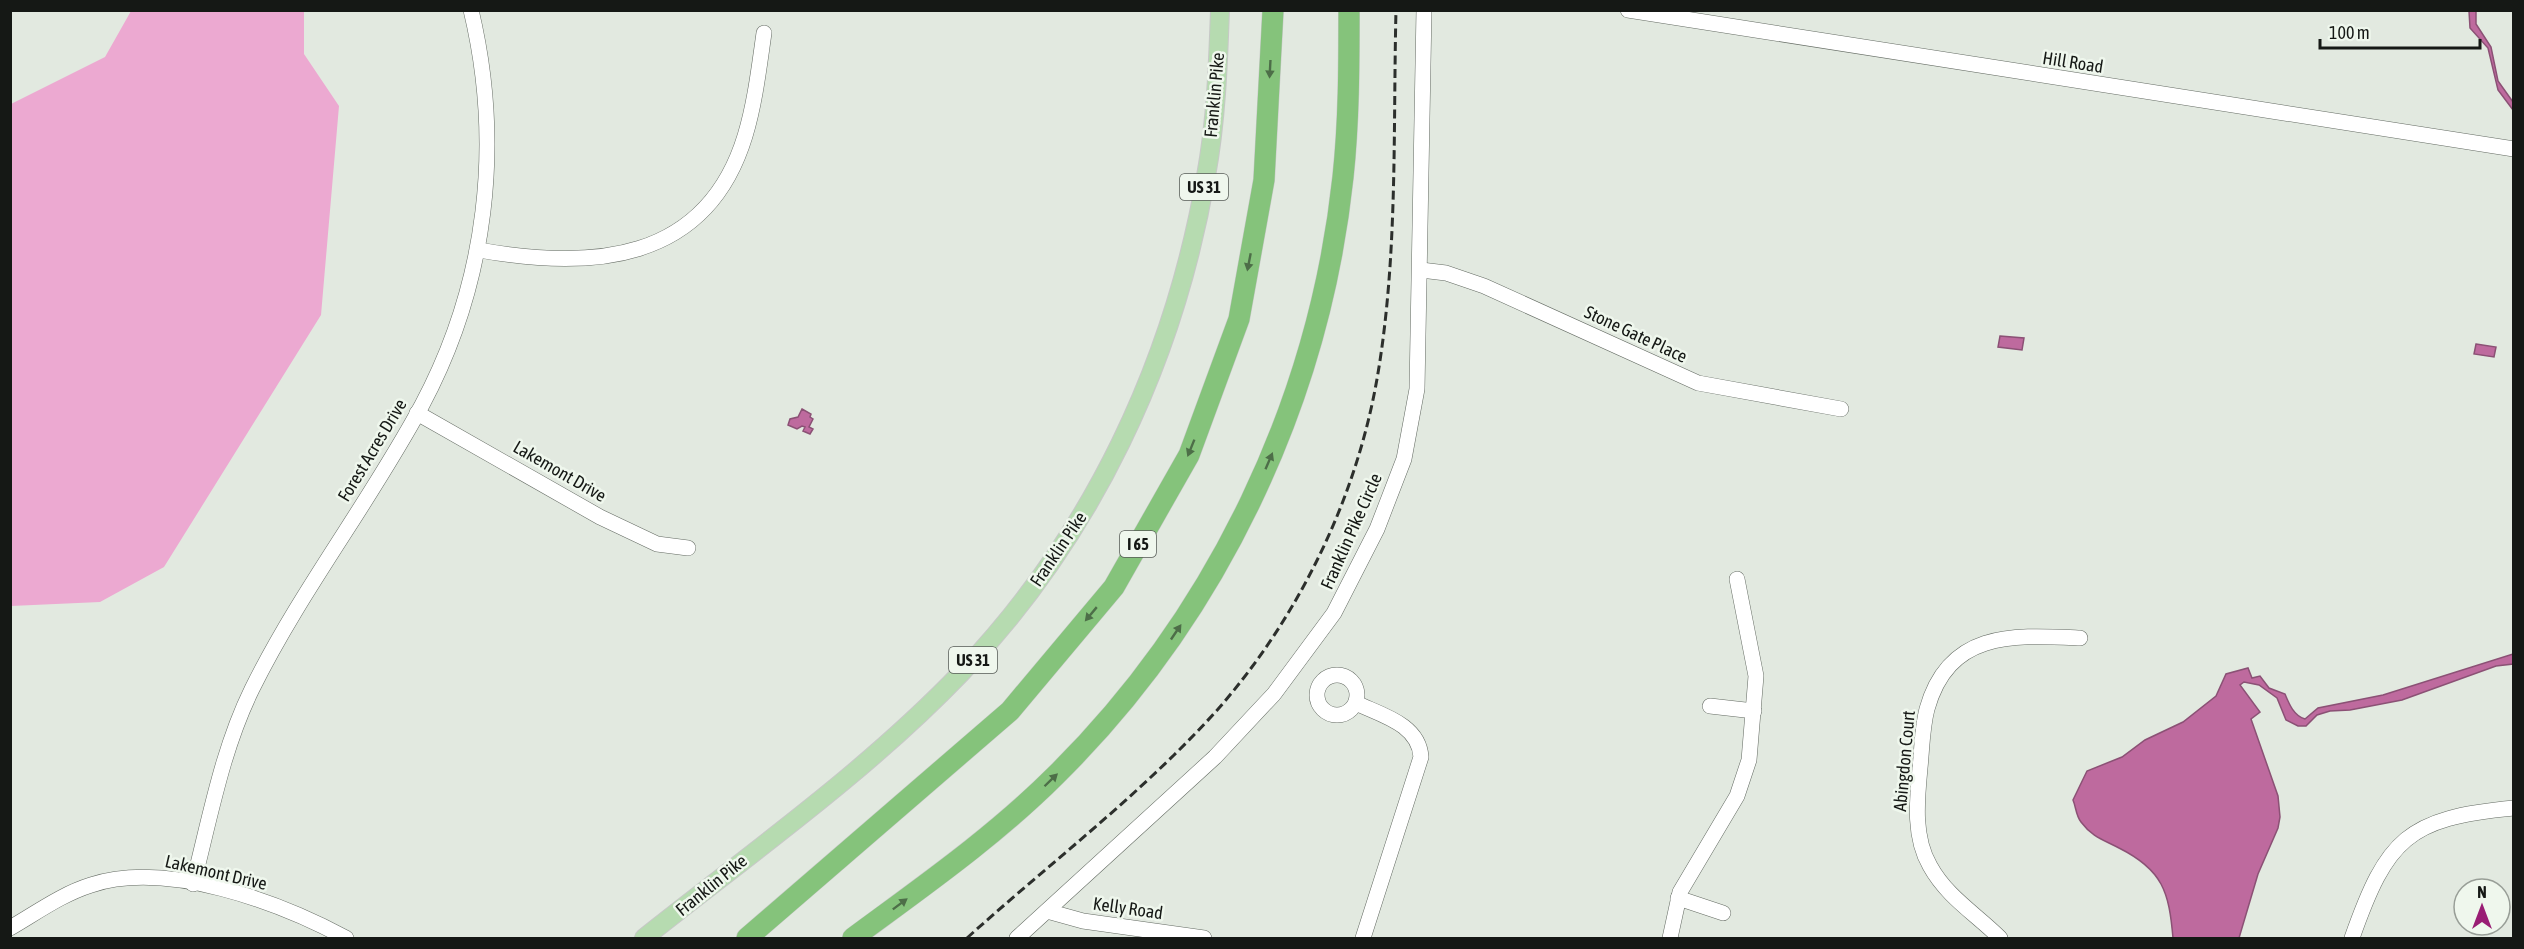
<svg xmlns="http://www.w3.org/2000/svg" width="2524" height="949" font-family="'Asap Condensed',sans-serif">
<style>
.green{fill:#eca9d1}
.water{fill:#be6a9e;stroke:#8b5175;stroke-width:1.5}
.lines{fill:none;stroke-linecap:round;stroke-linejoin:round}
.minor-casing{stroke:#646b63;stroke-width:16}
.major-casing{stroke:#c7c8c7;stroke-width:20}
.highway-casing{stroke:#c7c8c7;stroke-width:22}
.minor{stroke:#fff;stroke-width:15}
.major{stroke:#b6dbb0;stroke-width:18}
.highway{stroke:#85c37b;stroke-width:21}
.rail{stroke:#2c2f2c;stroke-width:3;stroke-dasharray:9 4.5;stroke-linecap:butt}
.oneway{fill:#4d6e48}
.labels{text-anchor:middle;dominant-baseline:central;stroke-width:5;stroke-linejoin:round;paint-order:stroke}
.shield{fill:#eff7ed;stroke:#565b56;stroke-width:1.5}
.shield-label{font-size:16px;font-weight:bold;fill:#151815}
.street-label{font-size:18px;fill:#151815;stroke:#eff7ed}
</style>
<rect width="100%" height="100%" fill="#e2e9e0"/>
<path class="green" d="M131 11H304V54L339 106 321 315 164 567 100 602 11 606V104L105 57Z"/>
<g class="water">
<path d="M2469 11H2476V24L2491 47 2498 81 2513 102V110L2498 90 2488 48 2470 28Z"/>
<path d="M2000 336 2024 338 2022 350 1998 347Z"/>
<path d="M2476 344 2496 347 2494 357 2474 354Z"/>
<path d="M802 409 811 414 810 417 813 419 809 427 813 429 810 434 803 431 805 427 802 426 797 429 788 425 790 419 798 417Z"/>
<path d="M2513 654V664L2496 666 2402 700 2350 710 2330 711 2317 715 2306 726H2298L2286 720 2277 698 2259 685 2244 682 2240 685 2260 712 2251 719 2278 796 2280 817 2278 828 2258 874 2239 938H2173C2169 892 2163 870 2119 848 2104 840 2092 837 2081 822 2076 816 2076 807 2073 800L2087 771 2122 757 2145 740 2183 722 2216 696 2226 674 2248 668 2252 678 2260 676 2269 688 2285 694C2289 704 2294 716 2305 719L2318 708 2383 695Z"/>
</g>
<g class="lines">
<defs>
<g id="minor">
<path d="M1628 10 2514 149"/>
<path d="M479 250C590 270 706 264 745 136 755 103 759 68 764 33"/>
<path d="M1421 270 1446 273 1484 286 1698 383 1841 409"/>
<path d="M417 413 600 517 657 544 688 548"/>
<circle cx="1337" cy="695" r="20"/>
<path d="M1356 703C1381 715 1419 724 1421 757L1363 938"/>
<path d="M1710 706 1754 711"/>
<path d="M193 884C210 818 222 750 252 689 301 590 370 502 422 405 487 283 503 144 471 10"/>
<path d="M1678 898 1723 913"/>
<path d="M1047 911 1083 921 1204 938"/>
<path d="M10 928C36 913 62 894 91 885 167 860 279 902 346 938"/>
<path d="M1017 938 1215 757 1274 694 1334 613 1377 529 1404 459 1417 389 1424 10"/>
<path d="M1670 938 1680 892 1737 796 1749 760 1756 676 1737 579"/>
<path d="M2000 938C1976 914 1947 897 1930 866 1913 837 1917 800 1920 768 1922 749 1922 728 1927 709 1949 630 2014 635 2080 638"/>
<path d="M2352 938C2387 839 2407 818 2514 808"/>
</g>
<path id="major" d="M644 938C751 853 866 772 961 673 1092 536 1174 362 1206 176 1216 122 1218 66 1220 10"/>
<g id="highway">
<path d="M747 938 1010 711 1114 587 1189 455 1239 319 1264 180 1273 10"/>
<path d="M853 938C922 887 994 837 1056 775 1217 616 1319 402 1343 177 1349 121 1349 66 1349 10"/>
</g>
</defs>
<use href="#minor" class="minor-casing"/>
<use href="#major" class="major-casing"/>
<use href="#highway" class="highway-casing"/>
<use href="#minor" class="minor"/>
<use href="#major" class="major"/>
<use href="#highway" class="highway"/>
<path class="rail" d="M967 938C1051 862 1143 793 1219 708 1299 616 1356 499 1377 379 1398 258 1393 133 1396 10"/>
</g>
<defs><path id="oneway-solid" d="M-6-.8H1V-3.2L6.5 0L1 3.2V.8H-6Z" transform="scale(1.5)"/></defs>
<g class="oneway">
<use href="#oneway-solid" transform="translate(1270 69) rotate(93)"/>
<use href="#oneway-solid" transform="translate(1249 262) rotate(101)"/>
<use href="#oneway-solid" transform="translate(1191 448) rotate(112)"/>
<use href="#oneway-solid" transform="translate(1269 461) rotate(-67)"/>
<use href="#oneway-solid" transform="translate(1091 614) rotate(130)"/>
<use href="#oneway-solid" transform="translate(1176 632) rotate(-56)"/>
<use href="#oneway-solid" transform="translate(1051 780) rotate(-44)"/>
<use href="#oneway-solid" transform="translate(900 904) rotate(-37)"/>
</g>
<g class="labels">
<g class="shield">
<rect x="1180" y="174" width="48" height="26" rx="4.5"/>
<rect x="1120" y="531" width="36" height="26" rx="4.5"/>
<rect x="949" y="647" width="48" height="26" rx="4.5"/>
</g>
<g class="shield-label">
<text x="1204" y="187">US 31</text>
<text x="1138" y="544">I 65</text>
<text x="973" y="660">US 31</text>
</g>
<g class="street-label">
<text transform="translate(2073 62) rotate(9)">Hill Road</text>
<text transform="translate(1214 95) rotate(-85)">Franklin Pike</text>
<text transform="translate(1636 334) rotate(25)">Stone Gate Place</text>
<text transform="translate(372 450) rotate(-59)">Forest Acres Drive</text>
<text transform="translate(560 471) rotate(30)">Lakemont Drive</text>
<text transform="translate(1351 531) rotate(-66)">Franklin Pike Circle</text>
<text transform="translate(1058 549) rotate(-56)">Franklin Pike</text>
<text transform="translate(1904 761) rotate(-85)">Abingdon Court</text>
<text transform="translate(216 872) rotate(13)">Lakemont Drive</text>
<text transform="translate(711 885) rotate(-39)">Franklin Pike</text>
<text transform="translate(1128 908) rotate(8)">Kelly Road</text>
</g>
</g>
<rect width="2524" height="949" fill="none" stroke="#151815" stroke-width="24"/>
<g transform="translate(2482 907)"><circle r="28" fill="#eff7ed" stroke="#989e97" stroke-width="1.5"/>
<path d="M0-4.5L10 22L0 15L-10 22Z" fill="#991d74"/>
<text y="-9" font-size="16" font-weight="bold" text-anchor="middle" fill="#151815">N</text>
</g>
<path d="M2320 39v9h160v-9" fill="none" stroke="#151815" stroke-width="3"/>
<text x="2329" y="39" font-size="18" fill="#151815" stroke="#eff7ed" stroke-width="4.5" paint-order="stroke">100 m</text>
</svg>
